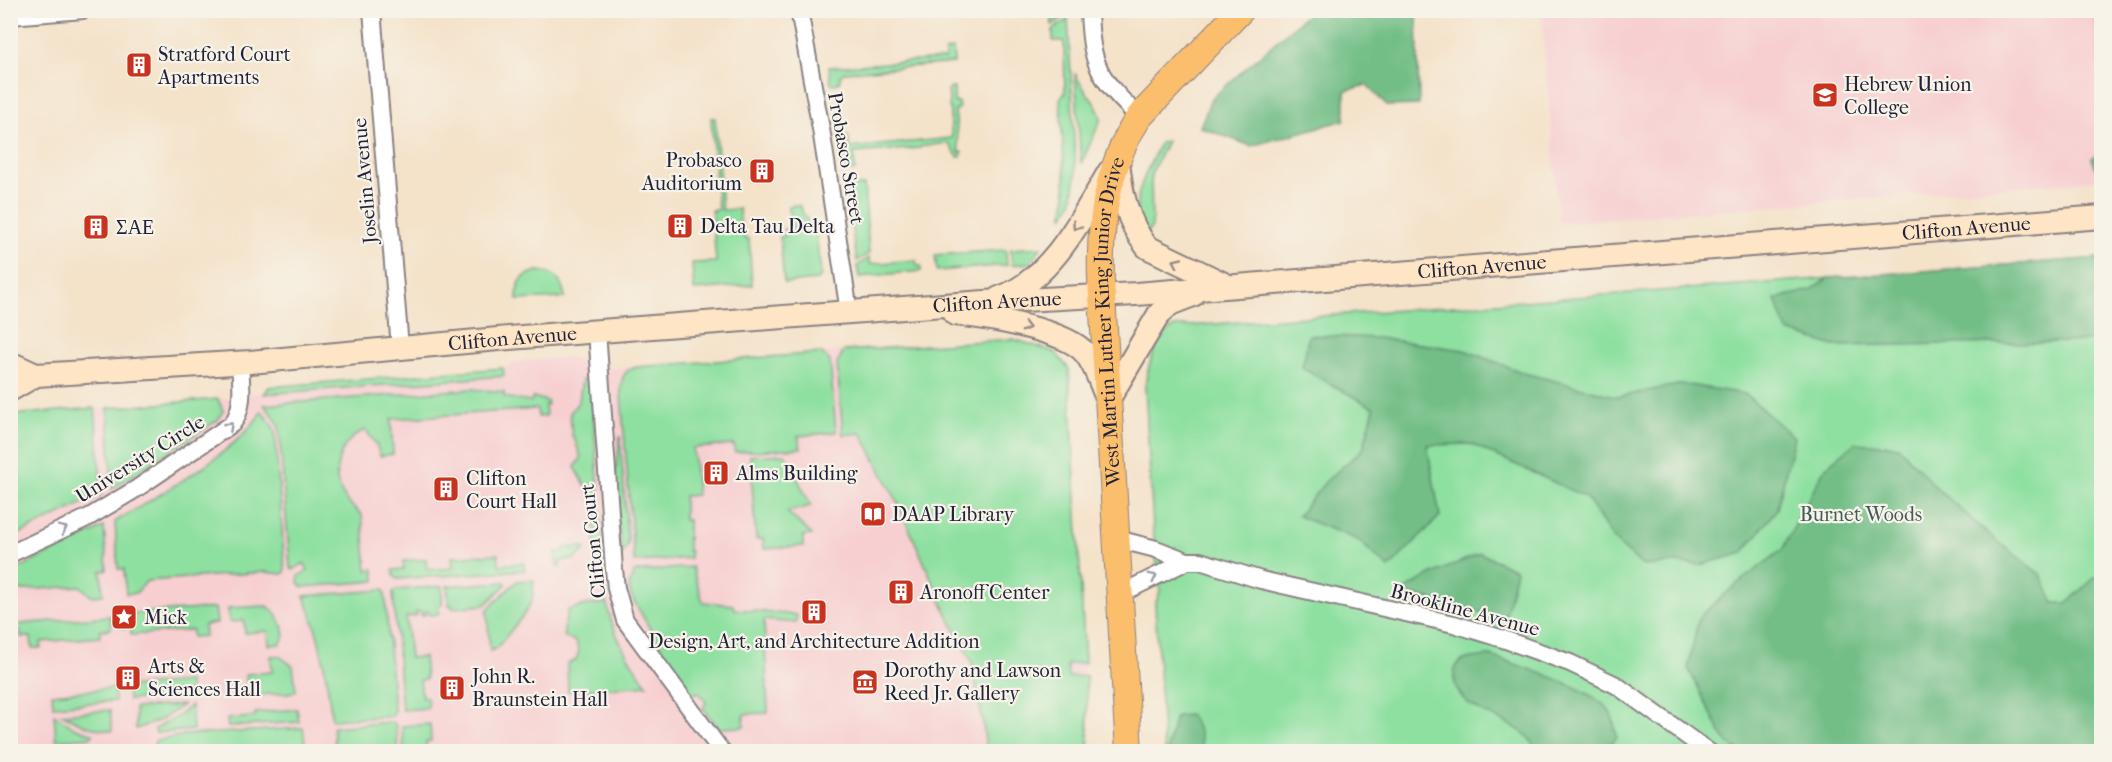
<svg xmlns="http://www.w3.org/2000/svg" width="2112" height="762" font-family="'IM FELL French Canon',serif">
<style>
.built{fill:#f7cfd1}
.green{fill:#8ee0a0;stroke:#58816e;stroke-width:1.5}
.forest{fill:#72be86;stroke:#4a7060;stroke-width:1.5}
.lines{fill:none;stroke-linecap:round;stroke-linejoin:round}
.minor-casing{stroke:#8b8282;stroke-width:20}
.secondary-casing{stroke:#8b8282;stroke-width:26}
.primary-casing{stroke:#8b8282;stroke-width:28}
.minor{stroke:#fff;stroke-width:16}
.secondary{stroke:#fde5c5;stroke-width:22}
.primary{stroke:#fabe6d;stroke-width:26}
.oneway{stroke:#9a8d87}
.oneway2{stroke:#9c9ca7}
.labels{text-anchor:middle;dominant-baseline:central;stroke-width:4.5;stroke-linejoin:round;paint-order:stroke}
.poi-label{font-size:20px;fill:#22223b;stroke:#f7f3e8;text-anchor:start}
.street-label{font-size:20px;fill:#22223b;stroke:#f7f3e8}
.park-label{font-size:20px;fill:#425b59;stroke:#f7f3e8}
</style>
<rect width="100%" height="100%" fill="#f7f3e8"/>
<filter id="ink" filterUnits="userSpaceOnUse"><feTurbulence type="fractalNoise" baseFrequency=".0167" numOctaves="2"/><feDisplacementMap in="SourceGraphic" scale="12" xChannelSelector="R" yChannelSelector="G"/><feConvolveMatrix kernelMatrix="1 2 1 2 8 2 1 2 1" color-interpolation-filters="sRGB"/></filter>
<filter id="wash" filterUnits="userSpaceOnUse"><feTurbulence type="fractalNoise" baseFrequency=".008" numOctaves="4" result="noise"/><feDisplacementMap in="SourceGraphic" scale="24" xChannelSelector="R" yChannelSelector="G"/><feGaussianBlur stdDeviation="1.35" result="paint"/><feColorMatrix in="noise" values="0 0 0 0 0 0 0 0 0 0 0 0 0 0 0 0 0 1.4 0 .05"/><feComposite in="paint" operator="in"/></filter>
<g filter="url(#wash)">
<rect width="100%" height="100%" fill="#f4e2c9"/>
<g class="built">
<path d="M1541 11H2101V180L1559 223Z"/>
<path d="M1013 339 1055 352 1065 362 1069 369 1089 751 11 752V415L218 399 266 392 269 387 506 368 513 362 569 357 582 360 589 370Z"/>
</g>
<g class="green">
<path d="M1068 10 1069 14 1052 25 1051 12 978 17V11Z"/>
<path d="M1068 19 1076 176 1072 202 1063 217 1066 195 1060 99 1065 93 1064 41H1053V30Z"/>
<path d="M953 49 954 63 845 72 841 75 839 83 831 84 829 67 945 59V51Z"/>
<path d="M1075 73C1081 90 1098 102 1101 119L1081 164Z"/>
<path d="M954 88V102H958L959 109 955 110 959 152H962L961 157H958L948 143 923 146 920 148 854 153 855 170 843 172 838 136 848 135 850 148 952 138 948 89Z"/>
<path d="M711 118H715L722 210 739 209 741 232H744L745 239H749L752 285 694 290 692 263 716 262 712 210H718Z"/>
<path d="M1167 141 1151 174 1152 227 1144 236C1142 228 1138 220 1137 212 1134 192 1152 161 1160 143Z"/>
<path d="M864 185 869 253 857 261 845 188Z"/>
<path d="M799 205 807 220 815 225 821 275 818 280 784 283 780 237 785 236 784 229 791 228 789 206Z"/>
<path d="M1041 247 1030 263 1012 265 1011 249Z"/>
<path d="M1006 250 1007 265 937 271 935 255Z"/>
<path d="M869 258 870 264 916 260 917 266H921V271L859 277 857 266Z"/>
<path d="M2101 258V751H1164L1155 605 1160 591 1153 528 1145 386C1148 366 1155 338 1174 327Z"/>
<path d="M538 271C555 272 563 281 565 298L517 300C517 283 520 275 538 271Z"/>
<path d="M1013 339 1055 352 1069 369 1085 663 1067 664 1068 677 1086 676 1089 751H986L983 723 972 662 946 612 896 499 861 433 843 435 837 364 844 351Z"/>
<path d="M822 353 830 361 836 432 798 436 801 448 735 452 734 445 693 448 697 495 684 496V520H688V551H690V558L634 562 621 394C621 380 622 370 637 367Z"/>
<path d="M503 368 504 376 264 394 269 387Z"/>
<path d="M591 379 604 565H602L595 546V504L575 467 581 458 574 437 572 436 570 413 579 401 582 380Z"/>
<path d="M471 389 504 392V397L531 402 533 397 547 401 548 405H545L546 416 538 417 537 409 391 419 393 454 380 456 376 444 367 432 365 430C339 441 328 475 345 498 349 505 356 509 362 515L367 570 374 569 375 581 303 587 298 583 299 576 308 570 304 563 293 570 290 567 279 427 277 421 264 405Z"/>
<path d="M218 399 223 411 218 420 112 489 108 408Z"/>
<path d="M95 408 102 494 11 538V415Z"/>
<path d="M262 411 275 430 285 572 282 574 265 572 147 581 136 593 126 594 124 569H118L115 522C159 494 235 455 262 411Z"/>
<path d="M620 436 628 543 621 557 615 477Z"/>
<path d="M785 454 811 506 787 512 812 535 803 536V546L764 549 763 539H756L750 456Z"/>
<path d="M104 527 107 570 101 571 103 595 91 596 80 586 11 591V572Z"/>
<path d="M584 547 585 549 576 559 560 561V567H557L555 552H564V548Z"/>
<path d="M498 554 499 565 524 563 525 570 397 579 394 576 393 570 404 569 403 561 426 559 427 570 453 568 452 557Z"/>
<path d="M692 567 703 602 733 605 734 609 797 615 796 623 764 620 768 713 744 714V727L719 728 703 709 706 702 698 692 693 695 671 665 631 596 629 586 634 572Z"/>
<path d="M534 580 532 601 525 613 497 648 490 651 487 610 517 581Z"/>
<path d="M505 582 506 584 485 605 452 608V605H449L447 586Z"/>
<path d="M442 586V605L438 606 439 614 429 615V611L424 612 425 615H421L420 612H416V616L406 617 410 658 424 657 426 679 420 680 422 697H427L428 708 402 710 393 592 396 590Z"/>
<path d="M383 590 385 593 394 711 392 716 332 720C327 679 321 635 304 596Z"/>
<path d="M607 603C611 632 630 662 647 685L568 691 567 664 576 660 579 651 576 642 564 636V627L568 610 586 605Z"/>
<path d="M267 606C278 613 282 623 285 635L280 644 269 645 268 631 245 633 244 621 229 622 228 608Z"/>
<path d="M215 608 217 623 204 625 205 636 192 637V630L131 635V627L123 628 122 614Z"/>
<path d="M110 616 111 629 100 630V637L41 642V648H32L31 637H21L20 624Z"/>
<path d="M271 656H279L293 666 296 692 247 696 246 674 272 672Z"/>
<path d="M189 682 190 695 128 700 127 687Z"/>
<path d="M114 688 115 701 53 706 52 694Z"/>
<path d="M183 705 163 719 136 729 135 708Z"/>
<path d="M191 705 193 730 156 733 155 729 177 717Z"/>
<path d="M297 709 299 722 228 727 227 719 255 717V713Z"/>
<path d="M110 710 112 731 89 727 61 714Z"/>
<path d="M54 714 73 727 93 734 92 737 56 740Z"/>
<path d="M393 722 396 726 398 751H335L333 727Z"/>
<path d="M430 724 431 741 426 742V751H404L402 726Z"/>
<path d="M303 728 306 751H155V741L185 735Z"/>
<path d="M94 745 95 751H11Z"/>
</g>
<g class="forest">
<path d="M1311 11H1417L1419 105 1387 106 1367 85 1345 91V120L1251 146 1200 127 1211 99Z"/>
<path d="M2096 11H2101V70Z"/>
<path d="M2101 152 2102 180H2100L2092 158Z"/>
<path d="M2101 258V340L2067 342 1834 346 1787 331 1775 299 1811 290 1828 278Z"/>
<path d="M1309 335 1378 338 1464 350 1524 373 1618 397 1682 384 1745 394 1794 437 1777 509 1743 553 1700 565 1675 563 1643 566 1614 540 1586 497 1471 444 1427 445 1440 516 1389 568 1358 540 1298 516 1326 481 1363 449 1374 408 1302 368Z"/>
<path d="M1855 443 1898 446 1936 487 1987 533 2041 575 2054 603H2067L2101 572V751L1739 752 1724 739 1688 668 1699 617 1738 583 1782 550 1825 468Z"/>
<path d="M1480 553 1516 570 1505 619 1402 592 1424 578Z"/>
<path d="M1490 656C1517 665 1599 689 1611 714 1614 720 1615 729 1617 737L1605 751H1536C1533 746 1531 739 1526 735 1504 716 1455 712 1454 676 1454 656 1475 658 1490 656Z"/>
<path d="M1190 715 1200 733 1202 751H1168V745L1176 716Z"/>
</g>
</g>
<g filter="url(#ink)">
<g class="lines">
<defs>
<g id="minor">
<path d="M372 10 400 348"/>
<path d="M799 10 821 129 849 312"/>
<path d="M1089 10C1091 67 1099 78 1139 117"/>
<path d="M10 16 83 10"/>
<path d="M597 331 614 569 616 588 625 620 722 752"/>
<path d="M1117 539 1156 549 1187 561H1200L1261 580 1454 624 1503 639 1570 663 1616 685 1709 752"/>
<path d="M10 554 89 517 136 489 232 424C245 408 241 383 240 362"/>
<path d="M1120 594 1187 561"/>
</g>
<g id="secondary">
<path d="M1118 161C1121 192 1127 222 1147 247L1228 286"/>
<path d="M999 298C1050 281 1083 216 1109 172"/>
<path d="M955 314C985 317 1068 330 1086 354 1095 365 1100 382 1106 396"/>
<path d="M10 363 36 375"/>
<path id="s1" d="M10 390 36 375 250 362 509 338 770 318 984 302 1136 294 2102 217"/>
<path d="M1108 400 1159 314 1170 304 1193 295"/>
</g>
<g id="primary">
<path id="s2" d="M1129 752 1101 279C1099 223 1107 165 1139 117L1241 10"/>
</g>
</defs>
<use href="#minor" class="minor-casing"/>
<use href="#secondary" class="secondary-casing"/>
<use href="#primary" class="primary-casing"/>
<use href="#minor" class="minor"/>
<use href="#secondary" class="secondary"/>
<use href="#primary" class="primary"/>
</g>
<defs><path id="oneway-chevron" d="M-2-3.5L2.5 0L-2 3.5" fill="none" stroke-width="1.6" stroke-linecap="round" stroke-linejoin="round" transform="scale(1.5)"/></defs>
<g class="oneway">
<use href="#oneway-chevron" transform="translate(1076 226) rotate(124)"/>
<use href="#oneway-chevron" transform="translate(1177 262) rotate(-155)"/>
<use href="#oneway-chevron" transform="translate(1026 327) rotate(15)"/>
</g>
<g class="oneway2">
<use href="#oneway-chevron" transform="translate(229 426) rotate(-43)"/>
<use href="#oneway-chevron" transform="translate(63 529) rotate(-26)"/>
<use href="#oneway-chevron" transform="translate(1153 577) rotate(-26)"/>
</g>
</g>
<defs>
<symbol id="building-square" viewBox="-11 -11 22 22"><rect x="-9" y="-9" width="18" height="18" rx="4" fill="#c8321e" stroke="#f7f3e8"/><path d="M-4-6H4V6H1V3H-1V6H-4ZM-2.5-4.3h1.7v1.8h-1.7ZM.8-4.3h1.7v1.8H.8ZM-2.5-1h1.7V.8h-1.7ZM.8-1h1.7V.8H.8Z" fill="#fff"/></symbol>
<symbol id="university-square" viewBox="-11 -11 22 22"><rect x="-9" y="-9" width="18" height="18" rx="4" fill="#c8321e" stroke="#f7f3e8"/><path d="M0-5L7-2L0 1L-7-2ZM-4 1L0 2.5L4 1V4Q0 6-4 4Z" fill="#fff"/></symbol>
<symbol id="library-square" viewBox="-11 -11 22 22"><rect x="-9" y="-9" width="18" height="18" rx="4" fill="#c8321e" stroke="#f7f3e8"/><path d="M-6-4Q-3-5.5-.7-3.5V5Q-3 3-6 4ZM6-4Q3-5.5 .7-3.5V5Q3 3 6 4Z" fill="#fff"/></symbol>
<symbol id="sight-square" viewBox="-11 -11 22 22"><rect x="-9" y="-9" width="18" height="18" rx="4" fill="#c8321e" stroke="#f7f3e8"/><path d="M0-6L1.8-2.2L6-1.7L2.9 1.2L3.7 5.4L0 3.3L-3.7 5.4L-2.9 1.2L-6-1.7L-1.8-2.2Z" fill="#fff"/></symbol>
<symbol id="museum-square" viewBox="-11 -11 22 22"><rect x="-9" y="-9" width="18" height="18" rx="4" fill="#c8321e" stroke="#f7f3e8"/><path d="M0-6L6-3V-2H-6V-3ZM-5-1h2V3h-2ZM-1-1h2V3h-2ZM3-1h2V3H3ZM-6 4H6V6H-6Z" fill="#fff"/></symbol>
</defs>
<g fill-rule="evenodd">
<use href="#building-square" x="124" y="50" width="30" height="30"/>
<use href="#university-square" x="1810" y="80" width="30" height="30"/>
<use href="#building-square" x="747" y="156" width="30" height="30"/>
<use href="#building-square" x="665" y="211" width="30" height="30"/>
<use href="#building-square" x="81" y="212" width="30" height="30"/>
<use href="#building-square" x="701" y="458" width="30" height="30"/>
<use href="#building-square" x="431" y="474" width="30" height="30"/>
<use href="#library-square" x="858" y="499" width="30" height="30"/>
<use href="#building-square" x="886" y="577" width="30" height="30"/>
<use href="#building-square" x="799" y="597" width="30" height="30"/>
<use href="#sight-square" x="109" y="602" width="30" height="30"/>
<use href="#building-square" x="113" y="663" width="30" height="30"/>
<use href="#museum-square" x="850" y="667" width="30" height="30"/>
<use href="#building-square" x="437" y="673" width="30" height="30"/>
</g>
<g class="labels">
<g class="poi-label">
<text x="158" y="54">Stratford Court<tspan x="158" dy="23">Apartments</tspan></text>
<text x="1844" y="84">Hebrew Union<tspan x="1844" dy="23">College</tspan></text>
<text x="742" y="160" text-anchor="end">Probasco<tspan x="742" dy="23">Auditorium</tspan></text>
<text x="700" y="226">Delta Tau Delta</text>
<text x="116" y="227">ΣΑΕ</text>
<text x="736" y="473">Alms Building</text>
<text x="466" y="478">Clifton<tspan x="466" dy="23">Court Hall</tspan></text>
<text x="892" y="514">DAAP Library</text>
<text x="920" y="592">Aronoff Center</text>
<text x="144" y="617">Mick</text>
<text x="814" y="641" text-anchor="middle">Design, Art, and Architecture Addition</text>
<text x="148" y="666">Arts &amp;<tspan x="148" dy="23">Sciences Hall</tspan></text>
<text x="884" y="670">Dorothy and Lawson<tspan x="884" dy="23">Reed Jr. Gallery</tspan></text>
<text x="472" y="676">John R.<tspan x="472" dy="23">Braunstein Hall</tspan></text>
</g>
<g class="street-label">
<text transform="translate(846 158) rotate(80)">Probasco Street</text>
<text transform="translate(365 181) rotate(-95)">Joselin Avenue</text>
<text stroke="none"><textPath href="#s1" startOffset="1966">Clifton Avenue</textPath></text>
<text stroke="none"><textPath href="#s1" startOffset="1480">Clifton Avenue</textPath></text>
<text stroke="none"><textPath href="#s1" startOffset="994">Clifton Avenue</textPath></text>
<text stroke="none"><textPath href="#s2" startOffset="432">West Martin Luther King Junior Drive</textPath></text>
<text stroke="none"><textPath href="#s1" startOffset="508">Clifton Avenue</textPath></text>
<text transform="translate(140 459) rotate(-32)">University Circle</text>
<text transform="translate(593 541) rotate(-96)">Clifton Court</text>
<text transform="translate(1465 610) rotate(15)">Brookline Avenue</text>
</g>
<g class="park-label">
<text x="1861" y="514">Burnet Woods</text>
</g>
</g>
<rect width="2112" height="762" fill="none" stroke="#f7f3e8" stroke-width="36"/>
</svg>
